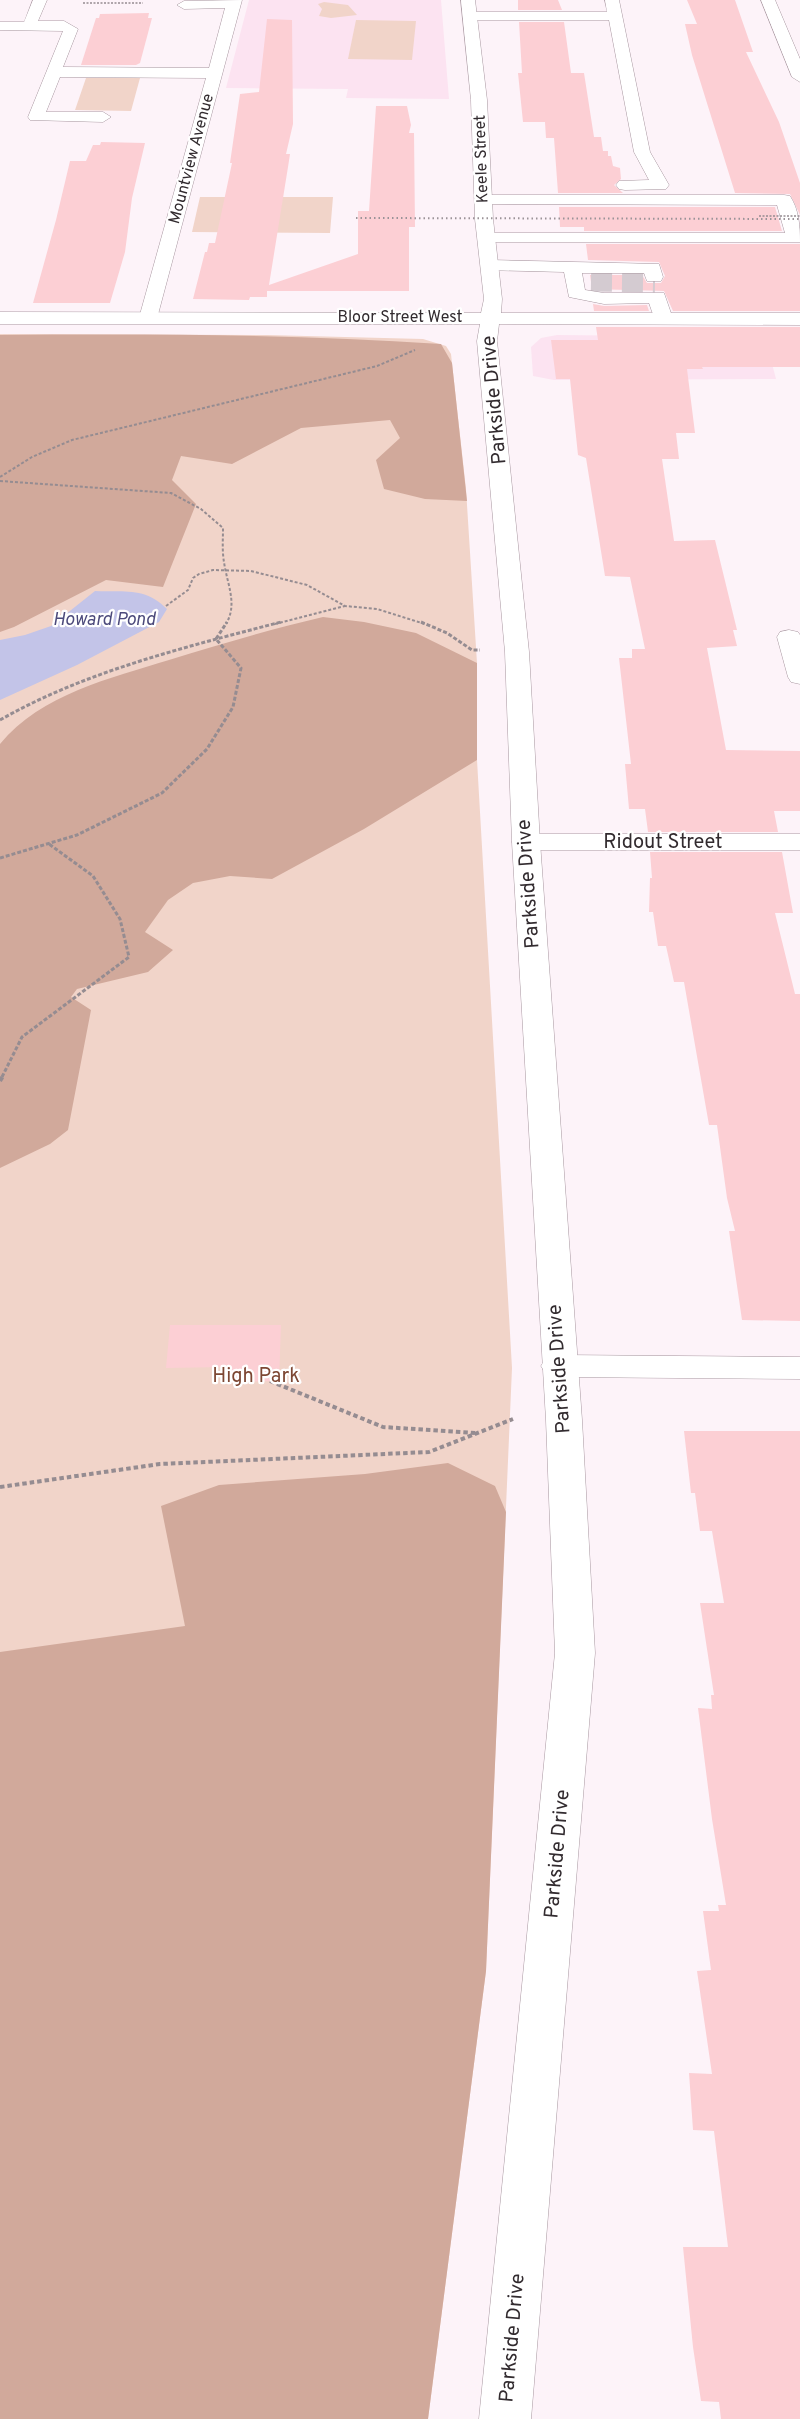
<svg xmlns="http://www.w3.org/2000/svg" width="800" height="2419" font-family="Overpass,sans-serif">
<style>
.built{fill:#fce3f1}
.green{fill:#f1d4c9}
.forest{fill:#d1a99b}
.water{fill:#c3c4e8}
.building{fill:#fccfd4}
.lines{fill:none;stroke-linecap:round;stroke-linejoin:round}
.minor-tunnel{stroke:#d4cbd1;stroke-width:21;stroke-dasharray:21 10;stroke-linecap:butt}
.minor-casing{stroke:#a897a0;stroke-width:1}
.major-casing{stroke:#a897a0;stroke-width:1}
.path-far3{stroke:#958c91;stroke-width:1.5;stroke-dasharray:2 1.5;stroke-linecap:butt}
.path-far2{stroke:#958c91;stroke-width:2;stroke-dasharray:3 2;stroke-linecap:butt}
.path-far1{stroke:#958c91;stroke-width:3;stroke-dasharray:4 2;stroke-linecap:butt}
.path{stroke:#958c91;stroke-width:4;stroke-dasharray:4.5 3;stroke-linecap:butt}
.minor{fill:#fff;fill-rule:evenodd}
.major{fill:#fff;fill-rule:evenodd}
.rail{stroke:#9b9398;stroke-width:2;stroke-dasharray:1.5 3;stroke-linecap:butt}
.path-bridge{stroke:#958c91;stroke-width:1.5;stroke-dasharray:2 1.5;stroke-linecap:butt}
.labels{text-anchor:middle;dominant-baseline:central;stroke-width:4.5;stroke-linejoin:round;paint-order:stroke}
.far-street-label{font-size:16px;fill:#322b2f;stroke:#fff}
.far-water-label{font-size:18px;font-style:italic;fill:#4c4a7b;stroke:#fff}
.street-label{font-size:20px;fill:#322b2f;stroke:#fff}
.park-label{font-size:20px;fill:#7d4733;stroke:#fff}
</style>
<rect width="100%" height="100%" fill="#fdf3f9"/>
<g class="built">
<path d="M249 0H441L449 99 346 98 348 89 226 88Z"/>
<path d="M557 335 765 337 776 379 554 380 533 376 531 347 541 338Z"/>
</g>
<g class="green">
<path d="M324 2 348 5 357 15 331 18 319 16 322 9 318 4Z"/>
<path d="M356 20 416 21 412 60 348 59Z"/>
<path d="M86 78H140L131 111 75 110Z"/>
<path d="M200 197H333L330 233 192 232Z"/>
<path d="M0 334 267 335 423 339 446 346 451 354 466 489 477 663V760L512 1368 486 1971 428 2419H0Z"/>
</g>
<g class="forest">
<path d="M0 335C147 334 294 334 441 344L452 363 467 501 425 499 384 489 376 460 400 438 390 420 301 428 232 464 181 456 172 480 196 504 163 587 106 580 14 627 0 632Z"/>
<path d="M323 617 364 622 416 633 477 663V760L364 829 272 879 230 876 193 883 168 900 145 932 173 950 148 972 77 989 71 997 91 1010 68 1130 50 1144 0 1168V744C41 694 111 678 169 660 221 644 271 629 323 617Z"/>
<path d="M448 1463 495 1486 506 1512 486 1971 428 2419H0V1652L185 1626 161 1506 219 1485 365 1474Z"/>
</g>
<path class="water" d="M95 591C124 592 146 587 167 609L159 622 77 665 0 700V640L25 635 51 626Z"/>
<g class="building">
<path d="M518 0H558L562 10H518Z"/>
<path d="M687 0H735L753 52H746L779 122 800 183V215L790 194 735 193 692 55 685 24H697Z"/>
<path d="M149 13 148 18H152L140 63 136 65H81L96 18H99L100 14Z"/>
<path d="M267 19 292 20 293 124 286 154H290L288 167 269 285 358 254V211H369L376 106H407L411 125 409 133H414L415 227H409V291H267V297H250L249 300 193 299 205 252H207L209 243H215L232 163H230L240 94 259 92Z"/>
<path d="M519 22H564L571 73H584L594 137H601L603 151H608V156H611L613 166 620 168 621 179 614 185 623 193H558L554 138H546L545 122H523L518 73H522Z"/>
<path d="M101 142 145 143 132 198 125 252 110 303H33L56 220 70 161H86L93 145H100Z"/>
<path d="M559 207H775L782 231H584V227H560Z"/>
<path d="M586 244H800V311H673L664 291 592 289 590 275H642L647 283H661L665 276 659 262 588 260Z"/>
<path d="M593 304 604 306 647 305 649 311H594Z"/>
<path d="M596 327H800V367H702L703 369H687L695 433H676L679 459H662L674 541 715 540 737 630H733L737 646 707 648 726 750 800 751V811H774L778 832H648L645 809H629L625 764H631L619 658H632V649H645L630 577 605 576 586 458 578 455 570 379H556L551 340H598Z"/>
<path d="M650 852H782L793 913H775L795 994H800V1321L742 1320 729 1231H735L727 1198 717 1125H709L684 982H674L666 946H658L653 912H649L650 878H652Z"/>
<path d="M170 1325H281L279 1381 224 1382 225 1367 166 1368Z"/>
<path d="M684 1431H800V2419H721L719 2402 701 2401 693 2347 683 2247H728L714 2131 693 2130 689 2073 712 2074 697 1971 711 1970 703 1911H719L718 1905H726L712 1819 698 1708 712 1709 711 1695H714L700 1603H724L712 1531H700L695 1493H691Z"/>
</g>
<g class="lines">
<path class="minor-tunnel" d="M591 281 655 282"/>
<defs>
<g id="minor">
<path d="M33 0H47L38 21H64L78 29 63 67 209 68 225 8 184 9 177 5 184 1 242 0 156 322H142L139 318 206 78 60 77 46 112H103L111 117 103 122 30 120 28 117 63 31 0 30V22H24Z"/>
<path d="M605 0H619L650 152 669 185 666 189 625 190 619 189 616 185 619 181 649 180 634 152 609 20H470L463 16 470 12H607Z"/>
<path d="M761 0H775L800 59V82L792 77Z"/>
<path d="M484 195H784L790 196C799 210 800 226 800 242H487L481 241 478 237 481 233H785L777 205 478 204 475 200 478 196Z"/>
<path d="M490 260 659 264 663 277 661 281H647L644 273H582L585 290 604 293H664L673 319 670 323H656L649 303 604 304 569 297 564 272 483 270 481 266 483 262Z"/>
<path d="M789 630 798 632 800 635V684L791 682 788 677 777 637 780 632Z"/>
<path d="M526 834H800V850H526L516 848 512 842 516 836Z"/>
<path d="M559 1355 800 1357V1379L559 1377 546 1374 541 1366 546 1358Z"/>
</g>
<path id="major" d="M461 0H475L487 100 493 219 502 299 501 313H800V325L499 324 497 341 529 652 540 842 582 1420 595 1653 531 2419H479L555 1653 546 1420 512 842 505 652 477 341 480 324H0V312L481 313 484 299 475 219 471 100Z"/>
</defs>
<use href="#minor" class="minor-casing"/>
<use href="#major" class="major-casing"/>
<path class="path-far3" d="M83 3H143"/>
<g class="path-far2">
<path d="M0 477 32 457 72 440 377 366 415 350"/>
<path d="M0 481 171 493 201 509 223 528C223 539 222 551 224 562 227 584 238 604 226 624"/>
<path d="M166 606 188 590 193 578 199 574 213 570 251 571 307 585 345 606 377 609 425 624"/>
<path d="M275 624 345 606"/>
</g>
<g class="path-far1">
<path d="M421 622 447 633 472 650H480"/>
<path d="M0 720C86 671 186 647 281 622"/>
<path d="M0 858 77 835 162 793 207 749 233 707 241 668 216 639 227 622"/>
<path d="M2 1077 22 1037 129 957 120 919 93 876 49 844"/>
</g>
<g class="path">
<path d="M0 1081 3 1076"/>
<path d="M270 1381 383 1427 475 1433"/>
<path d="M0 1487 160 1464 429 1452 513 1419"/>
</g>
<use href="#minor" class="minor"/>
<use href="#major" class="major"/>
<path class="rail" d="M356 218 800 219"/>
<path class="path-bridge" d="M759 216H800"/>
</g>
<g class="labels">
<g class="far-street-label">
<text transform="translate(192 159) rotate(-75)">Mountview Avenue</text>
<text transform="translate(482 159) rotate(-92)">Keele Street</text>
<text x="400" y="318">Bloor Street West</text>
</g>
<g class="far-water-label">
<text x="104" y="620">Howard Pond</text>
</g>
<g class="street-label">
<text transform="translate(495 400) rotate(-95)">Parkside Drive</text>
<text x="663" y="843">Ridout Street</text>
<text transform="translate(529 884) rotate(-94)">Parkside Drive</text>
<text transform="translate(560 1369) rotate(-94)">Parkside Drive</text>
<text transform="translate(558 1854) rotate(-85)">Parkside Drive</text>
<text transform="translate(513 2338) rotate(-85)">Parkside Drive</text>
</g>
<g class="park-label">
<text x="256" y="1377">High Park</text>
</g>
</g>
</svg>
